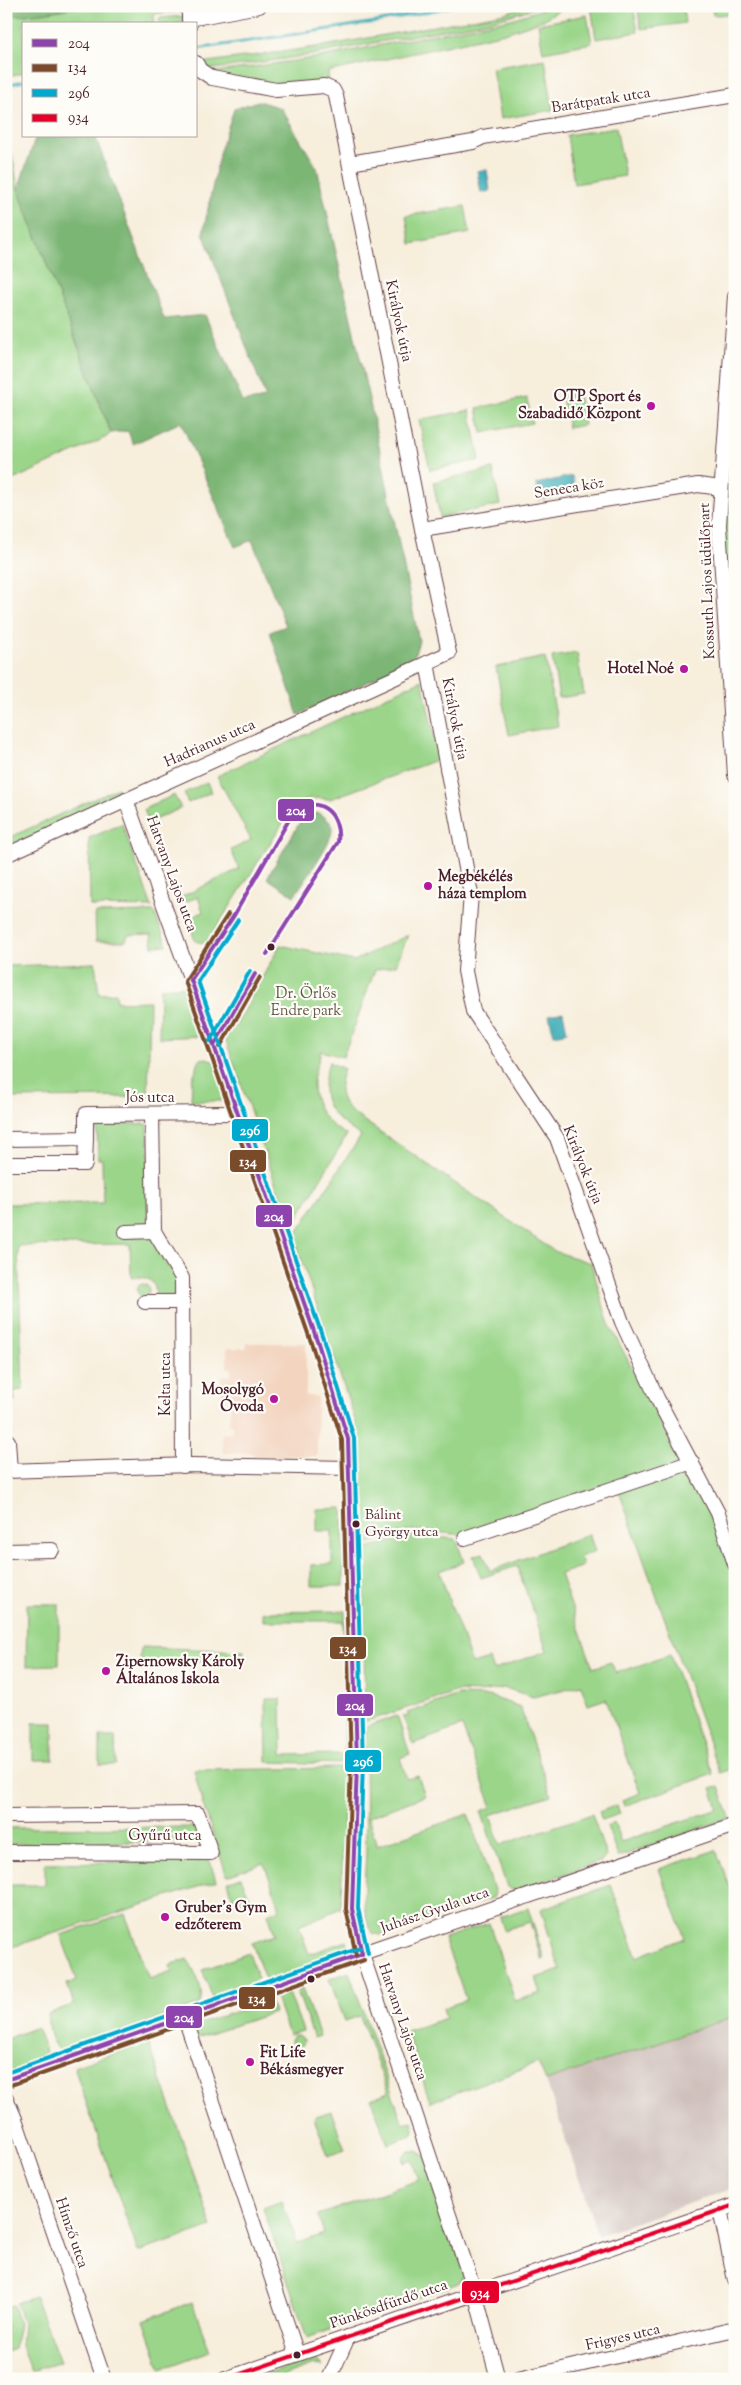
<svg xmlns="http://www.w3.org/2000/svg" width="741" height="2385" font-family="'Sorts Mill Goudy',serif">
<style>
.built{fill:#f3d4bf}
.industrial{fill:#cfc0bb}
.green{fill:#9ad589;stroke:#727a5a}
.forest{fill:#7bb675;stroke:#626a50}
.water{fill:#3fafb9;stroke:#446772}
.lines{fill:none;stroke-linecap:round;stroke-linejoin:round}
.stream{stroke:#3fafb9;stroke-width:3}
.minor-casing{stroke:#643e46;stroke-width:16}
.minor{stroke:#fff;stroke-width:14}
.bus-1-casing{stroke:#fdfcf7;stroke-width:8}
.bus-2-casing{stroke:#fdfcf7;stroke-width:8}
.bus-3-casing{stroke:#fdfcf7;stroke-width:8}
.bus-4-casing{stroke:#fdfcf7;stroke-width:8}
.bus-1{stroke:#8e44ad;stroke-width:4}
.bus-2{stroke:#7a4b2a;stroke-width:4}
.bus-3{stroke:#00a9ce;stroke-width:4}
.bus-4{stroke:#e4002b;stroke-width:4}
.poi-dot{fill:#b5179e;stroke:#fdfcf7;stroke-width:2}
.bus-dot{fill:#4a1f2b;stroke:#fdfcf7;stroke-width:2}
.labels{text-anchor:middle;dominant-baseline:central;stroke-width:4.5;stroke-linejoin:round;paint-order:stroke}
.bus-label{font-size:14px;fill:#4a1f2b;stroke:#fdfcf7;text-anchor:start}
.street-label{font-size:15px;fill:#4a1f2b;stroke:#fdfcf7}
.poi-label{font-size:15px;font-weight:bold;fill:#4a1f2b;stroke:#fdfcf7;text-anchor:start}
.park-label{font-size:15px;fill:#625647;stroke:#fdfcf7}
.line-badge{stroke:#fdfcf7;stroke-width:2}
.badge-label{font-size:14px;text-anchor:middle;font-weight:bold;fill:#fff}
</style>
<rect width="100%" height="100%" fill="#fdfcf7"/>
<filter id="ink" filterUnits="userSpaceOnUse"><feTurbulence type="fractalNoise" baseFrequency=".02" numOctaves="2"/><feDisplacementMap in="SourceGraphic" scale="10" xChannelSelector="R" yChannelSelector="G"/><feConvolveMatrix kernelMatrix="1 2 1 2 8 2 1 2 1" color-interpolation-filters="sRGB"/></filter>
<filter id="wash" filterUnits="userSpaceOnUse"><feTurbulence type="fractalNoise" baseFrequency=".0096" numOctaves="4" result="noise"/><feDisplacementMap in="SourceGraphic" scale="20" xChannelSelector="R" yChannelSelector="G"/><feGaussianBlur stdDeviation="1.12" result="paint"/><feColorMatrix in="noise" values="0 0 0 0 0 0 0 0 0 0 0 0 0 0 0 0 0 1.4 0 .05"/><feComposite in="paint" operator="in"/></filter>
<g filter="url(#wash)">
<rect width="100%" height="100%" fill="#f7eedc"/>
<path class="built" d="M247 1343H306V1396H317V1456H253V1453H223L222 1434 232 1433V1425L229 1424 231 1396H221V1376H231V1368H227V1348H246Z"/>
<path class="industrial" d="M735 2016V2187L598 2236 546 2081Z"/>
<g class="green">
<path d="M88 6H185V11L154 14 155 24H24V73L6 76V16Z"/>
<path d="M524 6H542L490 21 311 55 214 69H208L200 63 324 46 505 13Z"/>
<path d="M552 6H566L543 20 505 33 328 72 329 82 280 88 210 73 321 57 511 19Z"/>
<path d="M591 6H633L638 32 596 39Z"/>
<path d="M637 6H683L685 23 641 29Z"/>
<path d="M712 6H735V14L713 15Z"/>
<path d="M587 15 592 43 543 52 538 24Z"/>
<path d="M184 16 185 24H160L159 18Z"/>
<path d="M545 59 553 110 500 119 492 68Z"/>
<path d="M616 127 625 176 574 184 567 135Z"/>
<path d="M6 153H12L18 189 111 433 105 438 6 483Z"/>
<path d="M465 206 470 233 411 244 406 216Z"/>
<path d="M577 389 584 425 568 428 561 392Z"/>
<path d="M735 390V585H724L723 530Z"/>
<path d="M527 398 532 423 482 433 477 408Z"/>
<path d="M470 410 480 460 430 470 419 420Z"/>
<path d="M493 469 500 505 440 517 433 482Z"/>
<path d="M725 591H735V668Z"/>
<path d="M577 653 584 694 559 698 552 657Z"/>
<path d="M545 657 558 726 509 735 496 667Z"/>
<path d="M422 680 439 759 330 799 311 798 295 804 206 944 195 941 188 919 203 912 198 897 185 902 183 896 239 869 231 850 251 840 217 776Z"/>
<path d="M207 782 211 792 188 803 184 793Z"/>
<path d="M118 788 121 796 6 849V839Z"/>
<path d="M174 795 181 808 154 820 155 823 150 826 144 809Z"/>
<path d="M122 824 152 907 90 906 89 838Z"/>
<path d="M154 912 167 945 153 946 151 934 128 935 126 941H96L95 913Z"/>
<path d="M408 935 396 965 375 970 343 1057 321 1051C319 1061 312 1076 313 1086 314 1109 328 1125 347 1135L291 1228 225 1038 237 1024 280 945 354 961Z"/>
<path d="M95 963 99 994 116 993 117 1002 150 1001 148 1097 6 1098V966Z"/>
<path d="M187 986 202 1036 159 1038 160 988Z"/>
<path d="M207 1058 215 1062 228 1101H191L192 1080 200 1059Z"/>
<path d="M329 1062 344 1069C337 1087 338 1101 354 1114L554 1251 591 1263 609 1324 714 1524 735 1581V1768L720 1773 616 1483 464 1535 412 1530 363 1545 361 1461 356 1423 294 1237 361 1136C329 1115 316 1102 329 1062Z"/>
<path d="M102 1123 148 1124 151 1236 176 1276 177 1292 173 1300 155 1299C158 1281 148 1276 131 1277L130 1244 18 1246 23 1390 14 1391 15 1402H6V1204L103 1203 102 1159H98L97 1129Z"/>
<circle cx="143" cy="1290" r="6"/>
<path d="M343 1508 344 1586H311V1565L332 1564V1531H317V1509Z"/>
<path d="M589 1534 595 1551 580 1557 583 1566 560 1574 593 1668 611 1662 616 1673 670 1655 713 1774 624 1806 622 1800 640 1793 606 1699 588 1705 581 1685 533 1697 505 1688 479 1692 458 1691 365 1722 363 1550 413 1535 456 1539 464 1562 439 1571 472 1664 489 1659 494 1670 547 1651 517 1566 481 1578 473 1556 483 1553 490 1571Z"/>
<path d="M27 1604H59V1665L26 1666Z"/>
<path d="M345 1611 348 1764 267 1762 266 1699H281L282 1755 345 1754 343 1621H263V1612Z"/>
<path d="M141 1647 244 1651V1654L147 1668 140 1659Z"/>
<path d="M459 1695 489 1696 520 1707 551 1795 490 1815 500 1845 592 1814 606 1856 602 1861 515 1891 507 1887 481 1811 492 1807 462 1726 413 1744 403 1717 409 1716 407 1713Z"/>
<path d="M397 1716 410 1754 400 1758 407 1779 418 1776 425 1796 368 1817 377 1846 468 1814 495 1893 493 1898 381 1935 373 1933C358 1910 366 1876 366 1850 366 1809 365 1768 365 1727Z"/>
<rect x="33" y="1723" width="20" height="37"/>
<path d="M100 1737H115L116 1765H100Z"/>
<path d="M345 1768 341 1908 299 1926 309 1954 347 1941 346 1949 340 1955 266 1982 252 1943 275 1935 268 1914 280 1909 264 1863 227 1876 202 1802 194 1770Z"/>
<path d="M719 1786 730 1818 618 1857 607 1826 614 1823 621 1842 718 1809 711 1788Z"/>
<path d="M617 1805 620 1814 602 1820 599 1812Z"/>
<path d="M199 1827 203 1841 6 1844V1828Z"/>
<path d="M716 1850 735 1900V2016L546 2081 538 2063 430 2102 406 2031 446 2018 443 2008 466 2000 444 1938 489 1923 515 2001 541 1993 536 1978 560 1970 541 1909 611 1885 637 1957 685 1938 659 1869Z"/>
<path d="M210 1861 216 1881 6 1949V1885H45V1863Z"/>
<path d="M241 1877 250 1899 235 1904 227 1882Z"/>
<path d="M528 1908 544 1959 542 1960 530 1922 504 1930 500 1917Z"/>
<path d="M125 1914 149 1979 172 1971 170 1965 187 1959C195 1970 205 1991 200 2004L62 2052C49 2046 50 2027 48 2014L74 2004 67 1984 77 1980 61 1935Z"/>
<path d="M249 1953 260 1985 214 2001 202 1970Z"/>
<path d="M349 1972 403 2124 412 2121 414 2129 412 2135 388 2144 371 2099 388 2092 360 2016 345 2021 329 1979Z"/>
<path d="M302 1989 320 2036 314 2038 297 1991Z"/>
<path d="M289 1993 303 2031 289 2035 276 1998Z"/>
<path d="M270 2000 274 2012 198 2038 193 2026Z"/>
<path d="M37 2027 46 2052 43 2060 6 2073V2039Z"/>
<circle cx="297" cy="2041" r="6"/>
<path d="M148 2041 212 2227 138 2252 74 2067Z"/>
<path d="M331 2111 345 2150 328 2156 314 2117Z"/>
<path d="M409 2151H417L426 2156 465 2274 461 2282 307 2338 263 2208 282 2201 297 2243 324 2234 318 2215 419 2180 412 2160 405 2163 403 2157Z"/>
<path d="M35 2297 60 2362 31 2371 21 2346 23 2323 16 2303Z"/>
<path d="M192 2302 210 2351 161 2369 144 2320Z"/>
<path d="M13 2305 19 2324 14 2349 6 2352V2307Z"/>
<path d="M314 2358 323 2366 314 2365 275 2379H256Z"/>
</g>
<g class="forest">
<path d="M6 6H88C61 9 34 16 6 16Z"/>
<path d="M258 101 281 108 317 168 372 412 419 641 413 660 298 715 270 632 286 626 252 540 235 547 181 422 133 444 128 431 111 433 18 189 36 136H95L164 319 205 315 243 402 266 398 203 233 220 151 234 109Z"/>
<path d="M318 813C324 816 333 822 332 830 332 843 302 884 294 896L267 878 303 817Z"/>
</g>
<g class="water">
<path d="M487 170 490 191 481 193 477 171Z"/>
<path d="M572 476 575 492 539 500 536 484Z"/>
<path d="M563 1012 567 1032 554 1035 549 1015Z"/>
</g>
<g class="lines">
<g class="stream">
<path d="M196 49 376 22 455 6"/>
<path d="M6 85 24 81"/>
</g>
</g>
</g>
<g filter="url(#ink)">
<g class="lines">
<defs>
<g id="minor">
<path d="M188 6 190 24"/>
<path d="M189 19 259 6"/>
<path d="M350 163 473 142 483 137 735 95"/>
<path d="M735 296 719 525 735 775"/>
<path d="M422 529 698 485 721 488"/>
<path d="M427 663 471 894 465 971 473 1011 557 1138 622 1322 657 1398 718 1513 735 1564"/>
<path d="M126 800 239 1113 344 1425 348 1439 350 1484 357 1764 352 1909 362 1954 475 2293 498 2379"/>
<path d="M6 855 449 653 422 529 336 96 333 90 324 86 276 90 212 78 200 70 196 63"/>
<path d="M152 1114 154 1231 182 1278 183 1466"/>
<path d="M6 1139 86 1138V1114L239 1113"/>
<path d="M6 1164H85L86 1138"/>
<path d="M126 1232 154 1231"/>
<path d="M145 1302H181"/>
<path d="M6 1441H8L10 1471"/>
<path d="M6 1471 191 1465 349 1468"/>
<path d="M465 1538 692 1462"/>
<path d="M6 1551 52 1550"/>
<path d="M6 1816 198 1814 211 1853 6 1852"/>
<path d="M185 2018 297 2354"/>
<path d="M6 2080 185 2018 212 2005 313 1970 735 1825"/>
<path d="M6 2098 15 2119 104 2379"/>
<path d="M720 2210 735 2280"/>
<path d="M225 2379 735 2205"/>
<path d="M329 2379 348 2337"/>
<path d="M518 2379 735 2329"/>
</g>
</defs>
<use href="#minor" class="minor-casing"/>
<use href="#minor" class="minor"/>
<defs>
<g id="bus-1">
<path d="M191 980 317 1340 348 1439 357 1764 352 1909 362 1954"/>
<path d="M191 980 233 917 294 811C320 794 341 814 338 842L267 954"/>
<path d="M215 1044 255 974"/>
<path d="M6 2080 362 1954"/>
</g>
<g id="bus-2">
<path d="M228 914 185 981 311 1342 342 1440 351 1764 346 1909 356 1955"/>
<path d="M220 1047 260 977"/>
<path d="M8 2086 364 1960"/>
</g>
<g id="bus-3">
<path d="M238 920 198 981 323 1338 354 1438 363 1764 358 1908 368 1953"/>
<path d="M210 1041 250 971"/>
<path d="M6 2073 360 1948"/>
</g>
<path id="bus-4" d="M226 2379 735 2205"/>
</defs>
<use href="#bus-1" class="bus-1-casing"/>
<use href="#bus-2" class="bus-2-casing"/>
<use href="#bus-3" class="bus-3-casing"/>
<use href="#bus-4" class="bus-4-casing"/>
<use href="#bus-1" class="bus-1"/>
<use href="#bus-2" class="bus-2"/>
<use href="#bus-3" class="bus-3"/>
<use href="#bus-4" class="bus-4"/>
</g>
</g>
<g class="poi-dot">
<circle cx="651" cy="406" r="5"/>
<circle cx="684" cy="669" r="5"/>
<circle cx="428" cy="886" r="5"/>
<circle cx="274" cy="1399" r="5"/>
<circle cx="106" cy="1671" r="5"/>
<circle cx="165" cy="1917" r="5"/>
<circle cx="250" cy="2062" r="5"/>
</g>
<g class="bus-dot">
<circle cx="271" cy="947" r="4.5"/>
<circle cx="356" cy="1524" r="4.5"/>
<circle cx="311" cy="1979" r="4.5"/>
<circle cx="297" cy="2355" r="4.5"/>
</g>
<g class="labels">
<g class="bus-label">
<text x="365" y="1516">Bálint<tspan x="365" dy="17">György utca</tspan></text>
</g>
<g class="street-label">
<text transform="translate(601 101) rotate(-9)">Barátpatak utca</text>
<text transform="translate(398 321) rotate(78)">Királyok útja</text>
<text transform="translate(569 489) rotate(-9)">Seneca köz</text>
<text transform="translate(708 581) rotate(-92)">Kossuth Lajos üdülőpart</text>
<text transform="translate(454 719) rotate(79)">Királyok útja</text>
<text transform="translate(210 744) rotate(-24)">Hadrianus utca</text>
<text transform="translate(171 874) rotate(70)">Hatvany Lajos utca</text>
<text x="150" y="1098">Jós utca</text>
<text transform="translate(582 1165) rotate(68)">Királyok útja</text>
<text transform="translate(166 1384) rotate(-90)">Kelta utca</text>
<text x="165" y="1836">Gyűrű utca</text>
<text transform="translate(435 1911) rotate(-19)">Juhász Gyula utca</text>
<text transform="translate(402 2022) rotate(71)">Hatvany Lajos utca</text>
<text transform="translate(71 2233) rotate(71)">Hímző utca</text>
<text transform="translate(389 2305) rotate(-19)">Pünkösdfürdő utca</text>
<text transform="translate(623 2338) rotate(-13)">Frigyes utca</text>
</g>
<g class="poi-label">
<text x="641" y="397" text-anchor="end">OTP Sport és<tspan x="641" dy="17">Szabadidő Központ</tspan></text>
<text x="674" y="669" text-anchor="end">Hotel Noé</text>
<text x="438" y="877">Megbékélés<tspan x="438" dy="17">háza templom</tspan></text>
<text x="264" y="1390" text-anchor="end">Mosolygó<tspan x="264" dy="17">Óvoda</tspan></text>
<text x="116" y="1662">Zipernowsky Károly<tspan x="116" dy="17">Általános Iskola</tspan></text>
<text x="175" y="1908">Gruber's Gym<tspan x="175" dy="17">edzőterem</tspan></text>
<text x="260" y="2053">Fit Life<tspan x="260" dy="17">Békásmegyer</tspan></text>
</g>
<g class="park-label">
<text x="306" y="994">Dr. Örlős<tspan x="306" dy="17">Endre park</tspan></text>
</g>
</g>
<g class="line-badge">
<rect x="277" y="798" width="38" height="24" rx="5" fill="#8e44ad"/>
<rect x="231" y="1118" width="38" height="24" rx="5" fill="#00a9ce"/>
<rect x="229" y="1149" width="38" height="24" rx="5" fill="#7a4b2a"/>
<rect x="255" y="1204" width="38" height="24" rx="5" fill="#8e44ad"/>
<rect x="329" y="1636" width="38" height="24" rx="5" fill="#7a4b2a"/>
<rect x="336" y="1693" width="38" height="24" rx="5" fill="#8e44ad"/>
<rect x="344" y="1749" width="38" height="24" rx="5" fill="#00a9ce"/>
<rect x="238" y="1986" width="38" height="24" rx="5" fill="#7a4b2a"/>
<rect x="165" y="2005" width="38" height="24" rx="5" fill="#8e44ad"/>
<rect x="461" y="2280" width="39" height="24" rx="5" fill="#e4002b"/>
</g>
<g class="badge-label">
<text x="296" y="815">204</text>
<text x="250" y="1135">296</text>
<text x="248" y="1166">134</text>
<text x="274" y="1221">204</text>
<text x="348" y="1653">134</text>
<text x="355" y="1710">204</text>
<text x="363" y="1766">296</text>
<text x="257" y="2003">134</text>
<text x="184" y="2022">204</text>
<text x="480" y="2297">934</text>
</g>
<rect width="741" height="2385" fill="none" stroke="#fdfcf7" stroke-width="25"/>
<rect x="22" y="22" width="175" height="115" fill="#fdfcf7" stroke="#b5a4a5"/>
<rect x="32" y="39" width="25" height="8" fill="#8e44ad" stroke="#b5a4a5"/>
<text x="68" y="48" font-size="15" fill="#4a1f2b">204</text>
<rect x="32" y="64" width="25" height="8" fill="#7a4b2a" stroke="#b5a4a5"/>
<text x="68" y="72" font-size="15" fill="#4a1f2b">134</text>
<rect x="32" y="89" width="25" height="8" fill="#00a9ce" stroke="#b5a4a5"/>
<text x="68" y="98" font-size="15" fill="#4a1f2b">296</text>
<rect x="32" y="114" width="25" height="8" fill="#e4002b" stroke="#b5a4a5"/>
<text x="68" y="122" font-size="15" fill="#4a1f2b">934</text>
</svg>
